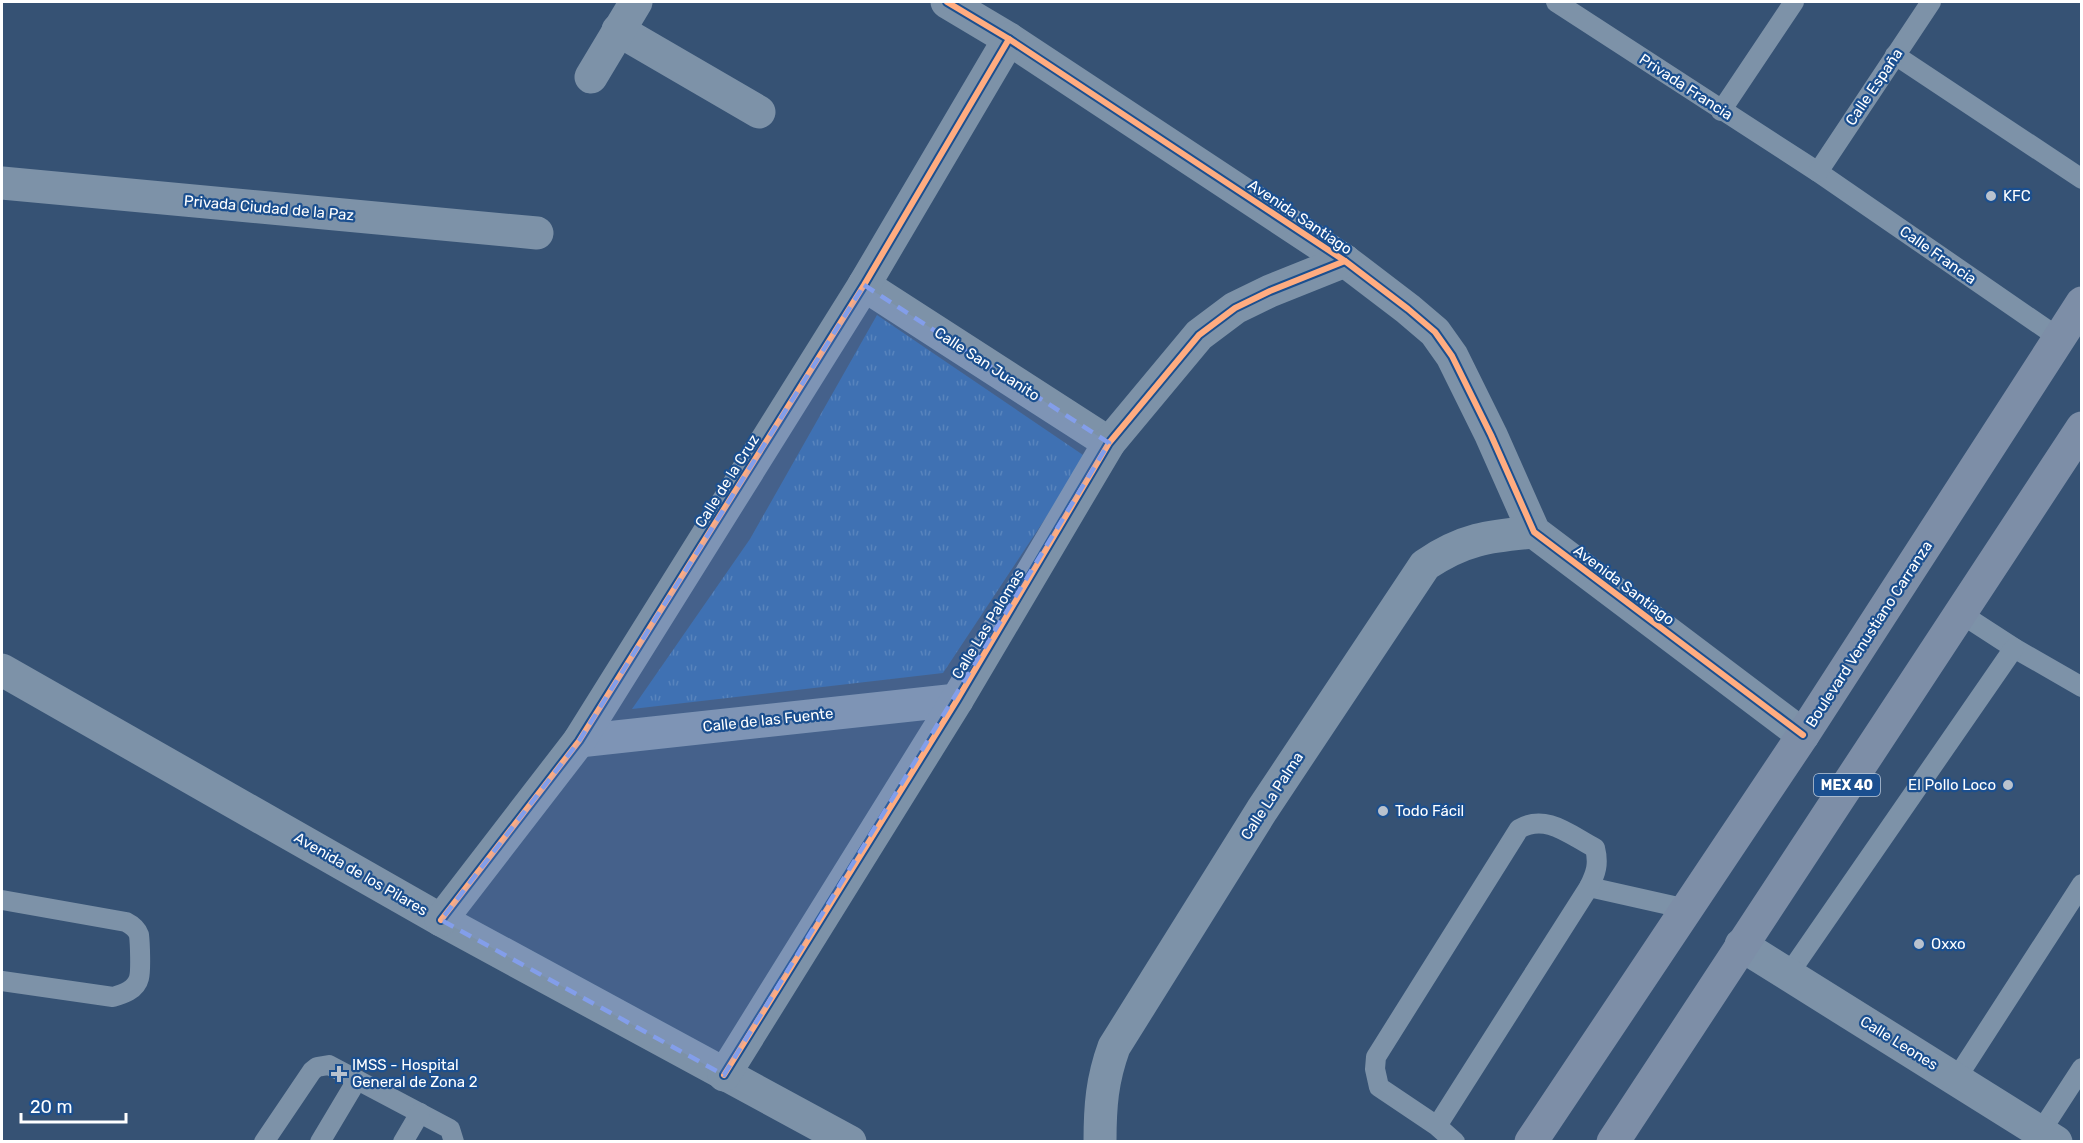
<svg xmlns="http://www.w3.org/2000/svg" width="2083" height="1143" font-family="Rubik,sans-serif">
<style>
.park{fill:url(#park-tufts)}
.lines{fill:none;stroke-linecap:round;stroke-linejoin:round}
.service{stroke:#7d92a8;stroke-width:20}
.minor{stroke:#7d92a8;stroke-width:33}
.primary{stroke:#7d8ea7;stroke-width:33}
.cycleway-casing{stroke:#1b4f8f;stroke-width:10}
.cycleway{stroke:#ffac80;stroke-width:6}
.marked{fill:#839eea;fill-opacity:0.2;stroke:#839eea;stroke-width:4.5;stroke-dasharray:12 8;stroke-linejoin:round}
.poi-dot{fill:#b9c2ce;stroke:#1b4f8f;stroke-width:2}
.labels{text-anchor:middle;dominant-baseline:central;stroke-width:4.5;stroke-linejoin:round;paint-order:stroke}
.shield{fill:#1b4f8f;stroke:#bbcadd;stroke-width:1.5}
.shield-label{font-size:14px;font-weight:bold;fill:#fff}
.street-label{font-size:15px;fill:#fff;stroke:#1b4f8f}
.poi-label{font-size:15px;fill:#fff;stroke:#1b4f8f;text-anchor:start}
</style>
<defs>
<pattern id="park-tufts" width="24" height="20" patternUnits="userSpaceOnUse" patternTransform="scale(1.5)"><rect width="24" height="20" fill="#2f66a5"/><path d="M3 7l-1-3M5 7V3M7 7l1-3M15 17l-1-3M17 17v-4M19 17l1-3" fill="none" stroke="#4e7db2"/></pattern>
</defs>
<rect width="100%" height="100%" fill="#365274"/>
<path class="park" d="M877 315 1086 457 943 673 632 709 750 539Z"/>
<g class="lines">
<g class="service">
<path d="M1556 2 1818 172 2059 338"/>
<path d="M1895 55 2082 179"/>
<path d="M1721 111 1794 2"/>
<path d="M1818 172 1931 2"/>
<path d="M1960 613 2014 648 2082 687"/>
<path d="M1589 887 1687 909"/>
<path d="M2 900 126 922C132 925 137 929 139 935 140 943 141 971 139 978 136 990 123 994 113 997L2 981"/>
<path d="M1788 975 2014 648"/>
<path d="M1956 1079 2082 884"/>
<path d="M1437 1126 1589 887C1596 873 1599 864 1595 848 1570 835 1546 813 1519 829L1376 1057 1375 1069 1379 1087 1437 1126 1455 1142"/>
<path d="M2041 1131 2082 1068"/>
<path d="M264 1142 312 1071 317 1067 329 1065 450 1129 454 1142"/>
<path d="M320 1142 357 1080"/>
<path d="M403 1142 420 1113"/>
</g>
<g class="minor">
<path d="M947 2 1009 39 1345 261 1408 309 1435 332 1452 356 1491 435 1534 532 1803 735"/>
<path d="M618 30 759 112"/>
<path d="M591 77 636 2"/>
<path d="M2 183 537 233"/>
<path d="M864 285 1109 443"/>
<path d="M2 670 441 920 850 1142"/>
<path d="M579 741 957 700"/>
<path d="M441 920 579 741 864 285 1009 39"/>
<path d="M1741 945 2056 1142"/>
<path d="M724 1075 957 700 1109 443 1199 335 1235 308 1270 291 1345 261"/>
<path d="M1100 1142C1100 1106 1102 1080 1114 1047L1262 810 1425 565C1463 539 1489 536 1534 532"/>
</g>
<g class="primary">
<path d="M1531 1142 1803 735 2082 303"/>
<path d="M1613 1142 2082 428"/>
</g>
<defs>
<g id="cycleway">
<path d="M947 2 1009 39 1345 261 1408 309 1435 332 1452 356 1491 435 1534 532 1803 735"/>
<path d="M441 920 579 741 864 285 1009 39"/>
<path d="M724 1075 957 700 1109 443 1199 335 1235 308 1270 291 1345 261"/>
</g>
</defs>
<use href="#cycleway" class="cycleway-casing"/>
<use href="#cycleway" class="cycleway"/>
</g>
<path class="marked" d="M864 285 1109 443 724 1075 441 920 579 741Z"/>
<g class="poi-dot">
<circle cx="1991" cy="196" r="6"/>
<circle cx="2008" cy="785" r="6"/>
<circle cx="1383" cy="811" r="6"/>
<circle cx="1919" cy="944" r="6"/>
<path d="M336 1065h6v6h6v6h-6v6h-6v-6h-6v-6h6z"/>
</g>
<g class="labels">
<rect class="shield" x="1814" y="774" width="66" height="22" rx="4.5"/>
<g class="shield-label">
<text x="1847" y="785">MEX 40</text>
</g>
<g class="street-label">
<text transform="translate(1686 87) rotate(33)">Privada Francia</text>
<text transform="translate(1874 87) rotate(-56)">Calle España</text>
<text transform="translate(269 208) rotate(5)">Privada Ciudad de la Paz</text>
<text transform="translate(1300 217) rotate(34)">Avenida Santiago</text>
<text transform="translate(1938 255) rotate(35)">Calle Francia</text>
<text transform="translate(987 364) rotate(33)">Calle San Juanito</text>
<text transform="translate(727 481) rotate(-58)">Calle de la Cruz</text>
<text transform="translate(1624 585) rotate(37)">Avenida Santiago</text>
<text transform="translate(988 624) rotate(-59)">Calle Las Palomas</text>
<text transform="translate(1869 634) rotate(-57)">Boulevard Venustiano Carranza</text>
<text transform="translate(768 720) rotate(-6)">Calle de las Fuente</text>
<text transform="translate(1272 796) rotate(-57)">Calle La Palma</text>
<text transform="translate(361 874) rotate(30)">Avenida de los Pilares</text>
<text transform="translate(1899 1043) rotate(32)">Calle Leones</text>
</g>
<g class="poi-label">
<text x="2003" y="196">KFC</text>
<text x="1996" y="785" text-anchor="end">El Pollo Loco</text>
<text x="1395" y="811">Todo Fácil</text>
<text x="1931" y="944">Oxxo</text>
<text x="352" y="1065">IMSS - Hospital<tspan x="352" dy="17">General de Zona 2</tspan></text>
</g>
</g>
<rect width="2083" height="1143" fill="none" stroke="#ffffff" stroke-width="6"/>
<path d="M21 1113v9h105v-9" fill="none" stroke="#ffffff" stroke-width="3"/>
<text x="30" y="1113" font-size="18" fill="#ffffff" stroke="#1b4f8f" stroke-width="4.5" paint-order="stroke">20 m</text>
</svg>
